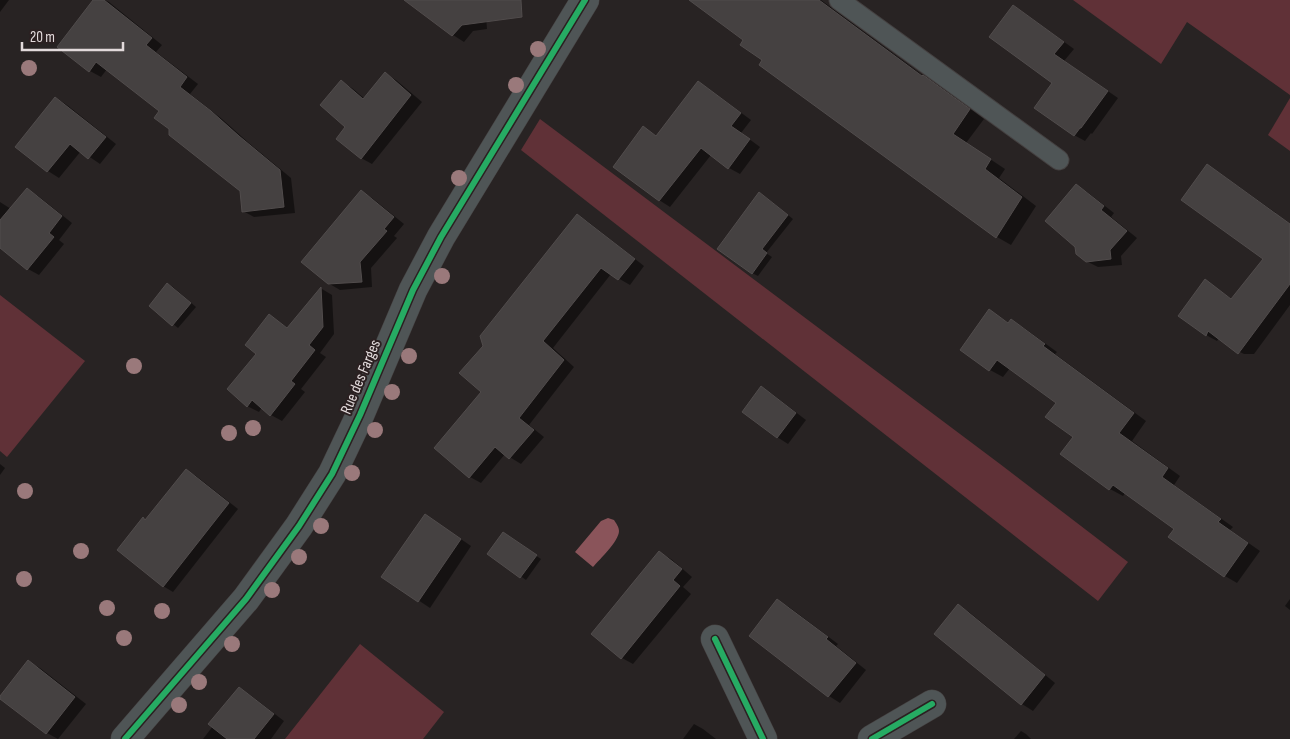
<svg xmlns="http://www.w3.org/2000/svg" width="1290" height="739" font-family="'Sofia Sans Condensed',sans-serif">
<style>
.green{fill:#603137}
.water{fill:#8a545a}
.shadow{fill:#0007}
.building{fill:#454141;stroke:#514c4c}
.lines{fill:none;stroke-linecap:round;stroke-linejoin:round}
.lane-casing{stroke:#454141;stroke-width:21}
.street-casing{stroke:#454141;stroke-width:29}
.lane{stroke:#4f5556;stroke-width:19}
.street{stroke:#4f5556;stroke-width:28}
.cycleway-casing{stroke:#2b2021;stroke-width:9}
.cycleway{stroke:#26ab63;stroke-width:6}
.tree{fill:#9a797b}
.labels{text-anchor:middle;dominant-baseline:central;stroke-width:4;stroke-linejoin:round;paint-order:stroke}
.street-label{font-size:16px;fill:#e2dadb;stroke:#2b2021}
</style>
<rect width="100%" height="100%" fill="#282323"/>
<g class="green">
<path d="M1073 0H1290V95L1187 22 1161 64Z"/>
<path d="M1290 98V151L1268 135Z"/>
<path d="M540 119 1000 464 1128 562 1098 601 521 150Z"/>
<path d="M0 295 85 361 7 457 0 451Z"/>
<path d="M360 644 444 712 423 739H285Z"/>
</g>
<path class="water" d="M608 518 614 520C616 523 619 527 619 531 619 541 600 559 593 567L575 552 601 521Z"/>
<g class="shadow">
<path d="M0 0H9L0 12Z"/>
<path d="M95 0H105L109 2 162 45 156 52 198 84 190 94 222 119 250 144 291 178 295 213 254 217 243 211 241 191 170 129 161 111 107 69 101 77 90 71Z"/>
<path d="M407 0H497L486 15 487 29 473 31 464 42 453 35Z"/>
<path d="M691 0H821L925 77 938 85 984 119 966 143 1005 169 999 178 1036 206 1011 245 997 237 764 59 745 40Z"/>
<path d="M1013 6 1024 13 1074 49 1064 61 1118 98 1092 134 1091 133 1085 141 1074 135 1053 82Z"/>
<path d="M385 74 396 80 422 102 372 164 361 158 347 127 341 82 352 88 365 99Z"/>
<path d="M698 82 709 89 751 120 741 133 760 147 740 174 729 168 711 155 670 207 659 200 644 128 658 137Z"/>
<path d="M56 98 67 105 116 144 100 164 81 151 59 178 48 171 17 146Z"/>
<path d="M1207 166 1218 172 1276 213 1270 222 1290 237V305L1254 354H1244L1232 348 1219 338 1217 341 1206 335 1205 281 1232 299 1265 258Z"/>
<path d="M1076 186 1087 192 1114 213 1111 217 1137 238 1121 256 1122 265 1098 267 1086 261Z"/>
<path d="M27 190 38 196 72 223 59 240 64 244 39 275 28 269 0 246V202L11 209Z"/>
<path d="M361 192 372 198 404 224 394 236 397 238 371 268 372 287 340 290 328 283Z"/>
<path d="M765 197 793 219 766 253 772 257 758 276 752 273Z"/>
<path d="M577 215 587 221 644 266 630 285 611 274 553 348 574 367 529 425 544 437 521 464 505 454 481 483 470 477 436 448 482 392 484 347Z"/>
<path d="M168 284 173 287 196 307 178 328 151 306Z"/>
<path d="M322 289 332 295 334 334 320 353 326 357 301 389 305 392 282 421 271 415 262 407 259 412 247 406 257 354 270 316 289 329Z"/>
<path d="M990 311 1009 323 1011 321 1024 328 1057 352 1055 354 1146 421 1132 441 1180 476 1174 485 1233 527 1230 530 1260 551 1237 583 1225 576 1176 529 1126 492 1123 496 1110 489 1062 454 1074 437 1058 403 1010 368 1003 377 990 370 961 350Z"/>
<path d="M761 388 772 394 806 420 788 444 777 437Z"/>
<path d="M0 464 5 468 0 475Z"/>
<path d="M186 471 196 476 238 509 173 592 163 586 146 520Z"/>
<path d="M436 522 471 546 430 608 382 576Z"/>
<path d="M508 537 541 559 526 580 489 554Z"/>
<path d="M660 553 671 559 692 577 683 587 691 594 633 664 622 658 593 634Z"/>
<path d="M1290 599V610L1285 606Z"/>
<path d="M778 601 789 607 838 644 836 646 866 670 840 703 829 696 751 635Z"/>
<path d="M958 606 969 612 1055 683 1033 711 1022 704 935 633Z"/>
<path d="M28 662 40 668 86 704 58 739 47 733 0 698Z"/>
<path d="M239 688 250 695 284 721 271 739H203L213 726Z"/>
<path d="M694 724 703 729 716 739H683Z"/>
<path d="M1021 731 1026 734 1031 739H1014Z"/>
</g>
<g class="building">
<path d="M93 0H104L152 38 146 45 187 77 180 87 211 111 239 136 280 170 284 207 242 212 240 191 169 135V129L154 118 159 111 96 62 89 72 57 47Z"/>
<path d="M404 0H521L522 17 462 25 452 36Z"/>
<path d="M689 0H819L922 76 923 75 970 109 953 134 991 159 985 169 1022 197 996 238 759 65 762 60 740 45 743 40Z"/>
<path d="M1013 5 1064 42 1054 54 1108 91 1081 128H1080L1074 136 1034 108 1052 83 989 37Z"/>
<path d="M385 72 411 95 361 159 336 139 345 127 320 105 341 80 363 99Z"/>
<path d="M698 81 741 113 731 126 750 139 728 169 701 148 659 201 613 167 643 126 656 136Z"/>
<path d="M55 97 106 137 88 159 70 144 47 172 15 147Z"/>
<path d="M1207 164 1290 224V284L1238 354 1208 331 1206 336 1178 316 1205 279 1231 299 1263 259 1181 200Z"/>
<path d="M1076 184 1104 206 1101 210 1127 231 1110 250 1111 259 1086 262 1076 254 1075 247 1045 221Z"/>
<path d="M27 188 62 216 49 233 54 237 27 270 0 248V220Z"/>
<path d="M361 190 394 217 384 229 387 231 360 262 362 282 328 284 301 262Z"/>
<path d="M759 192 788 215 762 249 767 253 752 274 717 249Z"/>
<path d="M577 214 635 259 618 280 601 268 543 341 564 360 519 418 534 430 509 459 495 447 469 478 434 448 481 392 459 373 483 346 480 336Z"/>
<path d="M167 283 191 303 172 326 149 306Z"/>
<path d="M321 287 323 327 309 345 315 350 291 381 295 384 270 416 252 400 247 407 227 389 256 354 245 345 269 314 287 328Z"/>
<path d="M989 309 1008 323 1011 319 1045 344 1043 346 1134 413 1119 433 1168 468 1162 477 1221 519 1218 522 1248 543 1224 577 1168 537 1174 529 1113 485 1109 490 1060 454 1073 437 1045 417 1056 403 997 360 989 371 960 350Z"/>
<path d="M761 386 796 413 777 438 742 412Z"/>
<path d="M186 469 229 503 163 587 117 550 143 517 145 520Z"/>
<path d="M425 514 461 539 418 602 381 577Z"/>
<path d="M503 532 537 555 520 578 487 554Z"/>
<path d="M659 551 682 569 673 580 680 586 621 659 591 634Z"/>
<path d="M777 599 828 637 826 639 856 663 828 697 749 636Z"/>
<path d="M958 604 1045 675 1021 705 934 634Z"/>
<path d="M28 660 75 697 46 734 0 699V696Z"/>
<path d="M239 687 274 714 254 739H227L208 724Z"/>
</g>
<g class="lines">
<defs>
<path id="lane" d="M839 0 1059 160"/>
<g id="street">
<path d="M715 639 763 739"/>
<path d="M125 739 246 599 299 526 332 474 360 415 413 290 441 237 585 0"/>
<path d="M872 739 932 704"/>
</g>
</defs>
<use href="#lane" class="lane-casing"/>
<use href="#street" class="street-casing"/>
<use href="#lane" class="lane"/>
<use href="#street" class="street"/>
<defs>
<g id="cycleway">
<path d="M715 639 763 739"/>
<path d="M125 739 246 599 299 526 332 474 360 415 413 290 441 237 585 0"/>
<path d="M872 739 932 704"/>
</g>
</defs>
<use href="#cycleway" class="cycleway-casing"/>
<use href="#cycleway" class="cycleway"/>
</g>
<g class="tree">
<circle cx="538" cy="49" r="8"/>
<circle cx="29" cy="68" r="8"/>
<circle cx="516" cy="85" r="8"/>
<circle cx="459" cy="178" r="8"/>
<circle cx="442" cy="276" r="8"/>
<circle cx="409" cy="356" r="8"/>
<circle cx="134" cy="366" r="8"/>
<circle cx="392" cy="392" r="8"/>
<circle cx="253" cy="428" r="8"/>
<circle cx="375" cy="430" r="8"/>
<circle cx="229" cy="433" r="8"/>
<circle cx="352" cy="473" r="8"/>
<circle cx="25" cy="491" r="8"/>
<circle cx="321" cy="526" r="8"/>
<circle cx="81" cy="551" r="8"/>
<circle cx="299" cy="557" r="8"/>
<circle cx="24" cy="579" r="8"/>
<circle cx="272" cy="590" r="8"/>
<circle cx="107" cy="608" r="8"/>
<circle cx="162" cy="611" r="8"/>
<circle cx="124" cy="638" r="8"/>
<circle cx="232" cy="644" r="8"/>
<circle cx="199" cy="682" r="8"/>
<circle cx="179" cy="705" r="8"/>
</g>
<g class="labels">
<g class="street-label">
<text transform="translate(361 377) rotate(-67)">Rue des Farges</text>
</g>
</g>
<path d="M22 42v8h101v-8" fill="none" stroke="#e2dadb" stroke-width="2.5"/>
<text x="30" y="42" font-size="15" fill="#e2dadb" stroke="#2b2021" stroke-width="4" paint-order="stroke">20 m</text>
</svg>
